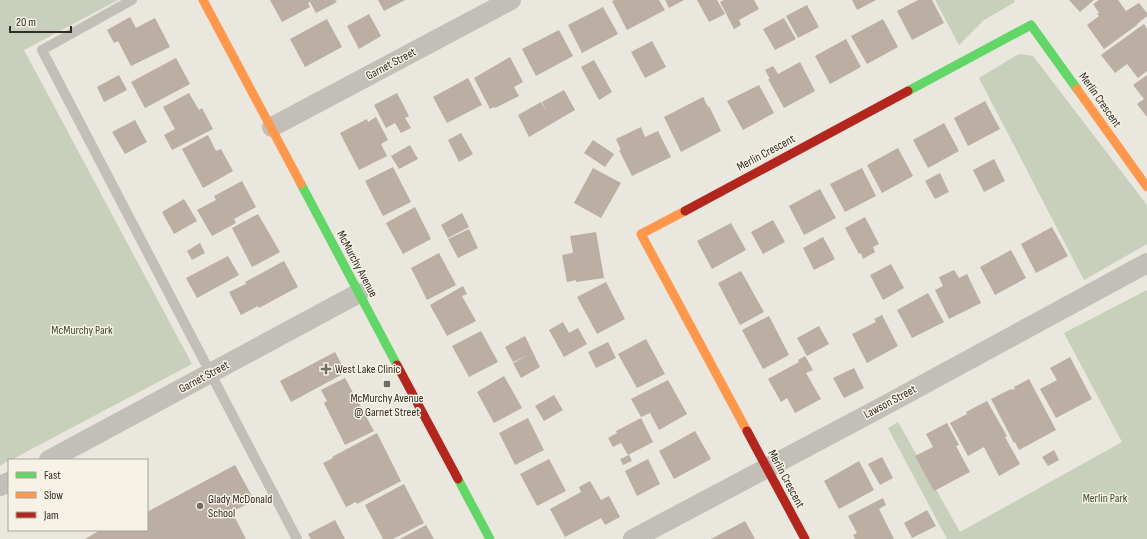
<svg xmlns="http://www.w3.org/2000/svg" width="1147" height="539" font-family="'Sofia Sans Condensed',sans-serif">
<style>
.green{fill:#c8cfbb}
.building{fill:#bbaea2}
.lines{fill:none;stroke-linecap:round;stroke-linejoin:round}
.lane{stroke:#c2beb8;stroke-width:10}
.street{stroke:#c2beb8;stroke-width:20}
.fast{stroke:#63d668;stroke-width:9}
.slow{stroke:#ff974d;stroke-width:9}
.jam{stroke:#b3261e;stroke-width:9}
.poi-dot{fill:#726e67;stroke:#f6f2e6;stroke-width:1.5}
.labels{text-anchor:middle;dominant-baseline:central;stroke-width:3;stroke-linejoin:round;paint-order:stroke}
.street-label{font-size:12px;fill:#322d27;stroke:#f6f2e6}
.park-label{font-size:12px;fill:#3d4d2e;stroke:#f6f2e6}
.poi-label{font-size:12px;fill:#322d27;stroke:#f6f2e6;text-anchor:start}
</style>
<rect width="100%" height="100%" fill="#eae7df"/>
<g class="green">
<path d="M0 0H118L24 50 192 364 11 460H9L0 466Z"/>
<path d="M935 0H1014L1015 2 984 20 959 45Z"/>
<path d="M1019 54 1033 56 1147 205V244L1084 280 979 78Z"/>
<path d="M1147 290V539H947L888 428 898 422 960 532 1122 442 1064 333Z"/>
</g>
<g class="building">
<path d="M270 0H335L337 2 316 13 310 2 308 3 310 7 282 22Z"/>
<path d="M378 0H405L384 11Z"/>
<path d="M615 0H659L665 10 627 30 612 1Z"/>
<path d="M665 0H684L669 8Z"/>
<path d="M697 0H717L725 14 709 22Z"/>
<path d="M724 0H754L759 9 739 20 741 25 734 29 720 2Z"/>
<path d="M852 0H876L857 10Z"/>
<path d="M918 0H932L944 23 912 40 897 11Z"/>
<path d="M1069 0H1094L1080 12Z"/>
<path d="M1099 0H1118L1126 11 1139 3 1147 13V16L1137 24V25L1104 49 1087 25 1099 16 1097 14 1099 13 1093 4Z"/>
<path d="M807 5 819 27 798 38 786 16Z"/>
<path d="M603 7 618 34 582 53 568 25Z"/>
<path d="M369 14 381 36 359 49 347 26Z"/>
<path d="M130 17 136 28 155 18 170 47 131 66 118 41 114 43 107 30Z"/>
<path d="M784 18 796 39 775 50 763 29Z"/>
<path d="M327 19 342 47 305 67 290 39Z"/>
<path d="M883 19 898 47 867 64 851 36Z"/>
<path d="M1144 24 1147 29V71L1138 78 1127 64 1115 73 1101 55Z"/>
<path d="M559 30 573 56 536 76 522 49Z"/>
<path d="M846 39 861 67 830 84 815 56Z"/>
<path d="M652 41 666 67 645 78 631 52Z"/>
<path d="M510 57 523 82 514 87 519 96 495 108 494 107 490 109 474 78Z"/>
<path d="M176 58 190 84 145 108 131 82Z"/>
<path d="M594 60 612 92 599 100 581 67Z"/>
<path d="M800 62 815 91 784 108 768 79H770L765 70 773 66 778 74Z"/>
<path d="M119 75 127 90 104 102 97 87Z"/>
<path d="M1147 75V117L1137 104 1144 99 1133 85Z"/>
<path d="M468 78 482 105 447 123 433 97Z"/>
<path d="M759 85 774 113 743 130 727 101Z"/>
<path d="M564 90 575 110 529 137 518 115 541 102 547 111 542 102Z"/>
<path d="M189 93 199 110 202 108 213 129 172 150 164 135 175 129 163 107Z"/>
<path d="M397 93 409 116 405 118 411 128 401 133 395 123 386 128 374 105Z"/>
<path d="M703 97 708 107 709 106 721 131 681 152 664 117Z"/>
<path d="M985 101 1000 129 968 146 954 118Z"/>
<path d="M376 117 388 140 381 144 387 156 359 170 340 133 367 119 368 122Z"/>
<path d="M135 120 147 142 125 154 112 132Z"/>
<path d="M944 123 959 151 928 168 913 140Z"/>
<path d="M641 127 645 137 658 131 671 157 632 176 619 150H621L616 139Z"/>
<path d="M461 133 473 154 459 162 448 140Z"/>
<path d="M208 135 216 151 221 149 233 171 203 188 182 149Z"/>
<path d="M593 140 614 154 605 167 584 153Z"/>
<path d="M410 145 418 159 399 169 391 156Z"/>
<path d="M898 148 913 176 882 193 867 165Z"/>
<path d="M994 159 1005 181 984 192 973 170Z"/>
<path d="M393 167 411 202 383 216 365 181Z"/>
<path d="M593 168 621 183 601 218 574 203Z"/>
<path d="M862 168 876 196 845 212 830 184Z"/>
<path d="M940 173 949 192 935 199 925 181Z"/>
<path d="M242 181 256 207 234 219 236 223 212 236 197 210 216 200 214 196Z"/>
<path d="M820 189 836 218 804 235 789 206Z"/>
<path d="M184 199 197 221 174 234 162 212Z"/>
<path d="M415 207 431 239 403 254 386 223Z"/>
<path d="M462 213 469 227 448 238 441 225Z"/>
<path d="M258 214 280 252 252 267 232 228Z"/>
<path d="M865 217 879 244 873 247 875 252 863 259 861 253 859 254 845 228Z"/>
<path d="M773 220 785 242 763 254 751 232Z"/>
<path d="M731 223 746 250 712 269 697 241Z"/>
<path d="M1052 227 1068 256 1036 273 1021 244Z"/>
<path d="M469 229 478 248 458 258 448 239Z"/>
<path d="M596 232 604 278 576 282V280L567 282 562 255 572 253 573 252 570 236Z"/>
<path d="M823 237 835 259 814 270 803 248Z"/>
<path d="M200 243 205 253 192 260 187 251Z"/>
<path d="M1011 250 1026 278 995 295 980 267Z"/>
<path d="M439 253 456 285 427 300 411 268Z"/>
<path d="M228 256 239 275 197 298 186 278Z"/>
<path d="M284 261 298 287 259 308 258 306 241 315 229 292 246 284 245 282Z"/>
<path d="M891 264 904 288 883 300 870 275Z"/>
<path d="M954 270 959 278 967 274 981 303 949 319 935 290 943 286 939 277Z"/>
<path d="M741 271 764 312 740 325 718 283Z"/>
<path d="M606 282 625 319 597 334 577 297Z"/>
<path d="M463 286 467 294 462 296 476 321 447 336 430 305Z"/>
<path d="M928 293 944 322 912 338 897 310Z"/>
<path d="M882 315 898 346 867 363 852 334 876 322 874 319Z"/>
<path d="M769 316 789 355 763 369 742 330Z"/>
<path d="M563 322 569 333 578 328 587 344 564 357 549 330Z"/>
<path d="M819 326 829 344 807 356 797 338Z"/>
<path d="M481 331 498 362 469 377 452 346Z"/>
<path d="M525 336 540 367 521 378 513 363 528 355 513 362 505 347Z"/>
<path d="M646 339 665 374 637 388 618 354Z"/>
<path d="M608 342 616 358 596 368 588 352Z"/>
<path d="M335 352 345 371 341 374V375L291 402 280 381Z"/>
<path d="M805 356 813 370 806 373 821 399 795 413 787 398 781 402 768 379 799 362 798 360Z"/>
<path d="M1070 357 1092 399 1056 418 1040 389 1057 380 1050 368Z"/>
<path d="M854 368 864 388 844 398 833 378Z"/>
<path d="M504 376 522 408 494 423 477 392Z"/>
<path d="M345 378 374 431 345 445 324 403 327 401 321 390Z"/>
<path d="M1029 379 1056 430 1019 450 1015 442 1014 443 991 399 1011 389 1012 390 1015 389 1014 387Z"/>
<path d="M668 380 687 414 659 430 650 413 641 417 631 399Z"/>
<path d="M554 395 563 410 544 421 535 406Z"/>
<path d="M987 401 1007 436 1005 437 1020 464 999 476 984 447 968 456 950 423 967 414 966 412Z"/>
<path d="M528 418 544 450 515 465 499 433Z"/>
<path d="M641 418 653 442 628 455 621 443 613 447 608 438 617 433 616 431Z"/>
<path d="M947 423 959 445 956 446 970 472 934 491 915 456 933 447 926 434Z"/>
<path d="M695 431 711 459 674 479 659 451Z"/>
<path d="M377 433 401 481 357 504 356 502 346 507 323 463 333 458 332 457Z"/>
<path d="M1054 450 1059 460 1048 466 1042 457Z"/>
<path d="M629 455 632 461 623 465 620 459Z"/>
<path d="M882 457 893 478 880 485 868 464Z"/>
<path d="M549 459 566 491 537 506 520 474Z"/>
<path d="M648 459 660 484 637 496 625 471Z"/>
<path d="M859 461 874 490 839 509 824 481Z"/>
<path d="M235 465 254 500 232 512 246 539H85L97 532 96 530H147V512Z"/>
<path d="M590 481 601 500 609 496 620 517 605 525 601 518 565 537 550 509 581 492 579 487Z"/>
<path d="M404 484 424 523 393 539H383L365 505Z"/>
<path d="M883 498 886 505 879 509 894 539H855L853 535 857 533 848 516Z"/>
<path d="M927 510 936 526 912 538 904 523Z"/>
<path d="M335 520 345 539H311L308 534Z"/>
<path d="M745 521 755 539H711Z"/>
<path d="M426 525 434 539H400Z"/>
</g>
<g class="lines">
<path class="lane" d="M132 0 42 50 297 539"/>
<g class="street">
<path d="M272 127 511 0"/>
<path d="M49 460 359 293"/>
<path d="M0 486 9 482"/>
<path d="M633 539 882 407 1147 263"/>
</g>
<g class="fast">
<path d="M908 91 1031 25 1077 89"/>
<path d="M301 184 397 365"/>
<path d="M458 479 490 539"/>
</g>
<g class="slow">
<path d="M203 0 301 184"/>
<path d="M1077 89 1147 187"/>
<path d="M685 211 641 234 747 431"/>
</g>
<g class="jam">
<path d="M685 211 908 91"/>
<path d="M397 365 458 479"/>
<path d="M747 431 805 539"/>
</g>
</g>
<g class="poi-dot">
<path d="M324 363h4v4h4v4h-4v4h-4v-4h-4v-4h4z"/>
<rect x="383" y="380" width="8" height="8" rx="2"/>
<circle cx="200" cy="506" r="4"/>
</g>
<g class="labels">
<g class="street-label">
<text transform="translate(391 64) rotate(-28)">Garnet Street</text>
<text transform="translate(1100 100) rotate(55)">Merlin Crescent</text>
<text transform="translate(766 153) rotate(-28)">Merlin Crescent</text>
<text transform="translate(357 264) rotate(62)">McMurchy Avenue</text>
<text transform="translate(204 377) rotate(-28)">Garnet Street</text>
<text transform="translate(890 402) rotate(-28)">Lawson Street</text>
<text transform="translate(786 479) rotate(62)">Merlin Crescent</text>
</g>
<g class="park-label">
<text x="82" y="330">McMurchy Park</text>
<text x="1105" y="498">Merlin Park</text>
</g>
<g class="poi-label">
<text x="335" y="369">West Lake Clinic</text>
<text x="387" y="398" text-anchor="middle">McMurchy Avenue<tspan x="387" dy="14">@ Garnet Street</tspan></text>
<text x="208" y="499">Glady McDonald<tspan x="208" dy="14">School</tspan></text>
</g>
</g>
<rect x="8" y="459" width="140" height="72" fill="#f6f2e6" stroke="#a8a39a"/>
<rect x="16" y="472" width="20" height="6" fill="#63d668" stroke="#a8a39a"/>
<text x="44" y="479" font-size="12" fill="#322d27">Fast</text>
<rect x="16" y="492" width="20" height="6" fill="#ff974d" stroke="#a8a39a"/>
<text x="44" y="499" font-size="12" fill="#322d27">Slow</text>
<rect x="16" y="512" width="20" height="6" fill="#b3261e" stroke="#a8a39a"/>
<text x="44" y="519" font-size="12" fill="#322d27">Jam</text>
<path d="M10 26v6h61v-6" fill="none" stroke="#322d27" stroke-width="2"/>
<text x="16" y="26" font-size="12" fill="#322d27" stroke="#f6f2e6" stroke-width="3" paint-order="stroke">20 m</text>
</svg>
